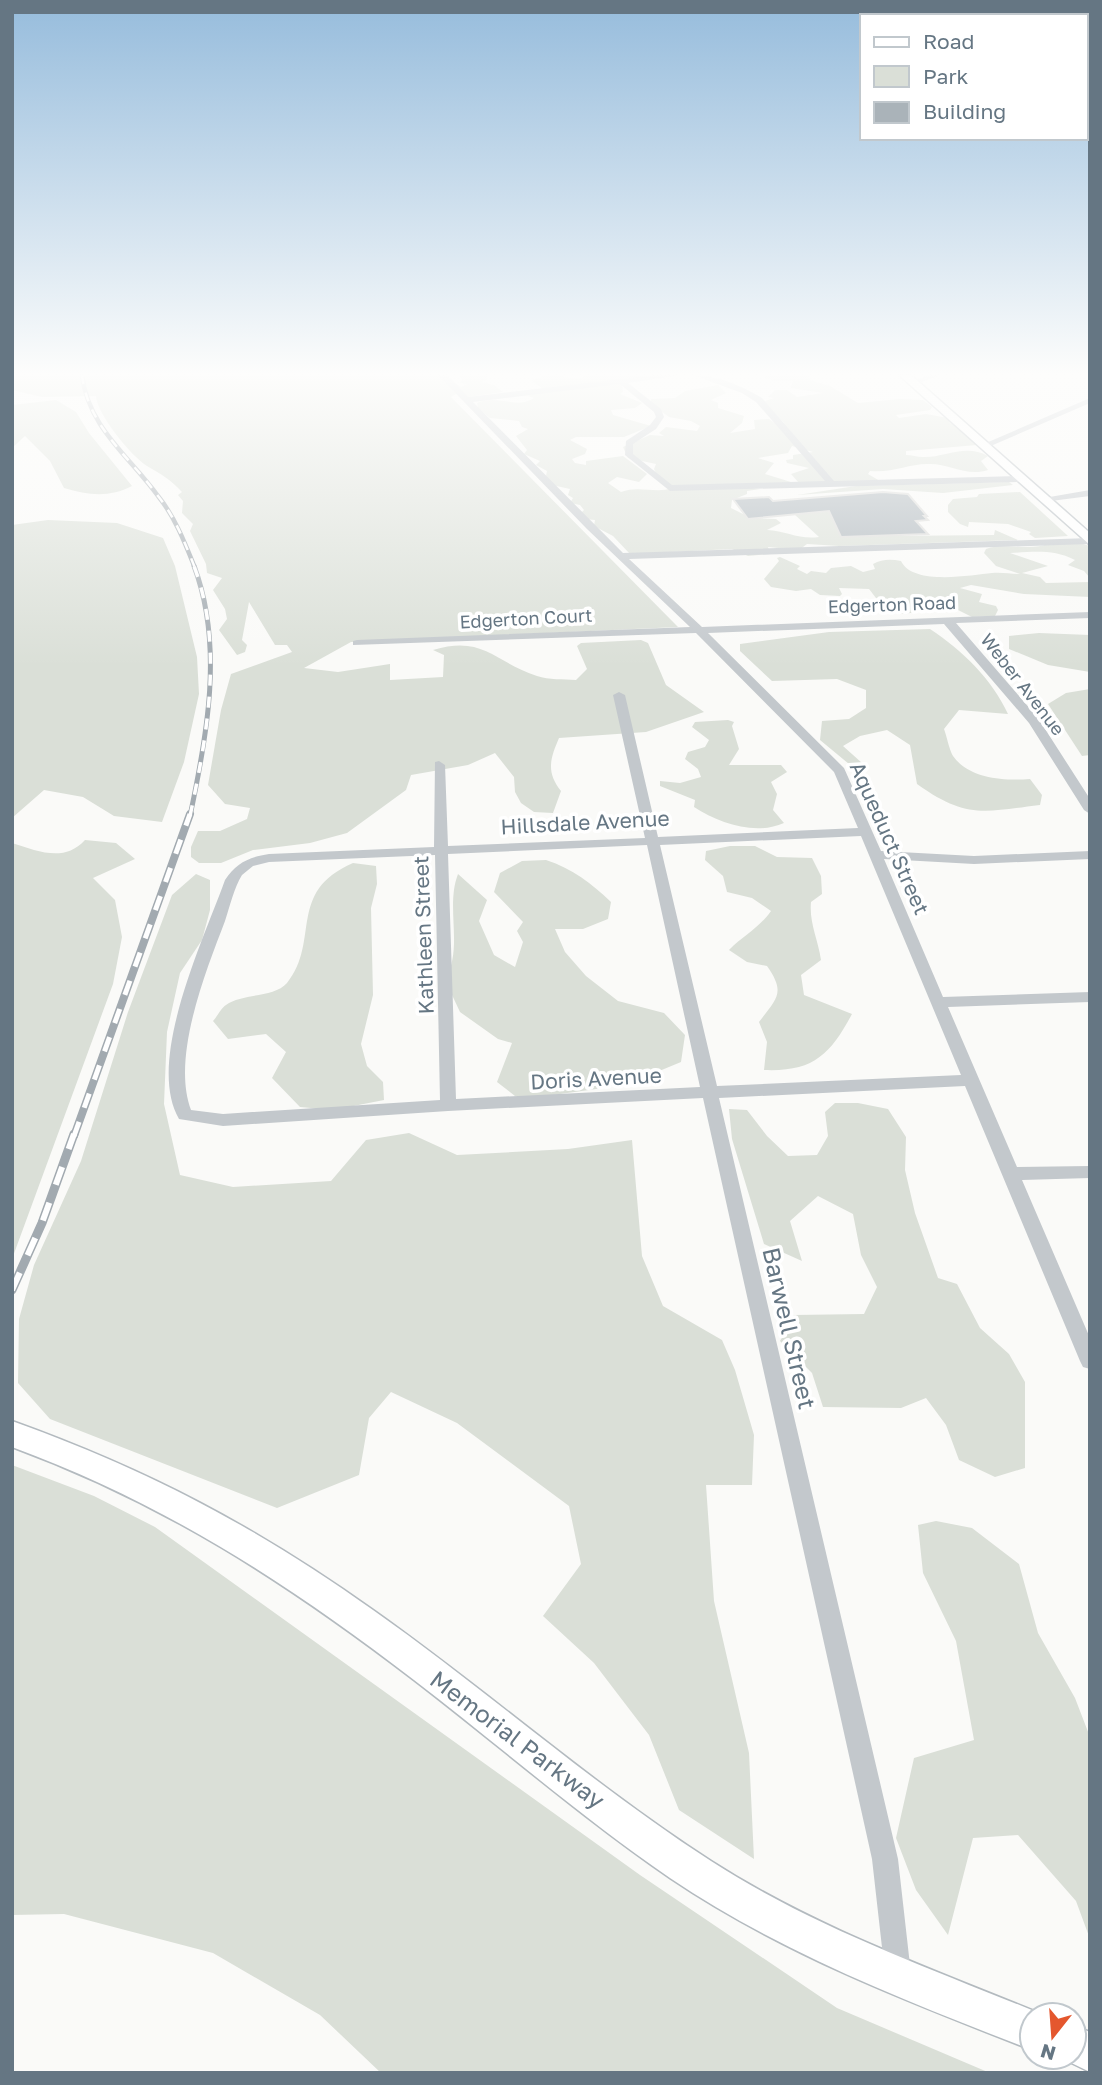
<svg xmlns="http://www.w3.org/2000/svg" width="1102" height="2085" font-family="'Golos Text',sans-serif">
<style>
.green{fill:#dadfd7}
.building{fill:#aab3b9;stroke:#dcdcda;stroke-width:2}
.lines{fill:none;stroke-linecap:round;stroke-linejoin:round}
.secondary-casing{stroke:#b3babf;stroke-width:3}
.street{fill:#c3c8cc;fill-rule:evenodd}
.secondary{fill:#fff;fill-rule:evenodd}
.rail-far3-casing{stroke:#a2aab0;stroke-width:4.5}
.rail-far2-casing{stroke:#a2aab0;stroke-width:5}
.rail-far1-casing{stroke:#a2aab0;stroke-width:8}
.rail-casing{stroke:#a2aab0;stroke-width:9}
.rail-far3{stroke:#fff;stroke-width:2.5;stroke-dasharray:9;stroke-linecap:butt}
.rail-far2{stroke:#fff;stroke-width:3.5;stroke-dasharray:11;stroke-linecap:butt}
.rail-far1{stroke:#fff;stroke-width:5;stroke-dasharray:15;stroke-linecap:butt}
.rail{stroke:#fff;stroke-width:6;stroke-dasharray:19;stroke-linecap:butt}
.labels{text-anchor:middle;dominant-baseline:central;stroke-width:7;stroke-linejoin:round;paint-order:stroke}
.far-street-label{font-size:18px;fill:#657683;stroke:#fff}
.street-label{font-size:21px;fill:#657683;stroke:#fff}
.near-street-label{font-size:24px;fill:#657683;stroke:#fff}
</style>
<rect width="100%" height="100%" fill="#fafaf8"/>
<g class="green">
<path d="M12 375H430L446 377 461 387 468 384 460 383 462 379 458 375H486L488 379 482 382 494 385 503 392 468 397 456 394 451 397 678 627 351 642 304 668 338 672 390 664V680L443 677 444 655 433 650C484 635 494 662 537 676 549 680 563 679 576 680L587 669 577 646 581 643 641 640 648 643 666 685 704 712 646 732 559 738C550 759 546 772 561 791L553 813 534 812 521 803 515 792 514 777 495 753 468 765 411 775 406 790 347 833 310 843 253 850 221 863H199L191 857V847L198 831H220L247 819 250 808 225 804 208 785 221 710 231 674 292 652 287 645H275L249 602 242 640 247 645 245 652 237 655 219 630 227 619 225 609 213 590 222 578 207 573 206 564 190 531 193 524 182 513 183 501 178 495 182 492C171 480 161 474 147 466 131 456 97 414 96 396L42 397 12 390Z"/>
<path d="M586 375H659L622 383 623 392 620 394 642 403 635 408 611 410 613 415 651 426 624 437H576L570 440 587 449 585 454 572 459 575 463 586 465V461L623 456 647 474 639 482 617 477 608 483 621 492C639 485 655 494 673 488L658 478 654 469 656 464 628 458 623 447 650 435 664 436 659 433 666 427 697 431 700 426 691 421 669 417 651 404V399L675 398 685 391 718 385 726 393 711 400 718 403V408L744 416 742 423 730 433 755 429 754 420 769 419 778 425 784 423 766 404 765 401 774 398 768 397 775 390H787L797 397 823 393 791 388 793 380 775 381 765 378 766 375H809L810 380 830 386 858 403 900 399 923 400 932 407 930 410 896 415 899 418 926 414 948 418 950 423 962 430 977 445 906 451V455C912 455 917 457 923 457 943 458 966 443 988 456L981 461 988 470C967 477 950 464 930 464 910 463 894 473 870 471L868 474 880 481 799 483 791 474 809 468 787 463 786 460 793 459V455L813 452 792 446 788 453 758 458 774 463 765 474 791 482C767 486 745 482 722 485L760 489 747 491V494L732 500 731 508 751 518 776 519 781 523 767 530C786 531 800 540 819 537L794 514 840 511 892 536 994 535 995 530 1018 540 839 546 807 544 799 550 768 547 770 554 748 556 732 549 630 554 613 536 594 526 595 520 585 519 580 514 584 510 580 505 570 503 573 498 568 495 570 489 552 485 546 476 547 471 536 465 540 461 524 454 527 450 516 436 528 429 522 427 519 421 490 418 478 408 477 403C499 394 515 410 534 398L528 396 543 389 531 380 549 375 581 379Z"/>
<path d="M56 400 76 412 89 433 132 486C109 498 88 495 64 488L50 461 25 436 12 448V405Z"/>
<path d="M1009 482 1013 485 943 493 883 489 797 495 856 486Z"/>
<path d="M1020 492 1068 536 1035 538 1029 534 1031 532 1008 524 969 522 968 527 960 524 948 512V505L953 499 977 497 979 494Z"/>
<path d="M48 520 117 523 163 538 175 566 197 657 199 694 184 762 162 822 114 816 83 797 44 790 12 818V525Z"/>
<path d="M1050 543H1080L1090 546V578L1084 571 1068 565 1075 560C1053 549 1034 552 1010 553L1048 566 1022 573 1040 577 1046 583 1090 582V597L1024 594 971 585 960 588 982 594 979 602 996 606 998 610 995 616 972 617 942 602 923 605 921 611C888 619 885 609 869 589L839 588 842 594 840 596 820 595 811 589 796 591 771 587 764 579 779 561 777 558 780 557 800 566 797 569 807 574 811 571 826 573 831 568 851 566 863 572 875 569 873 564C882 559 891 559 901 561 913 586 971 575 992 573 1002 572 1011 574 1020 574L996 566 984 553 986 549C1006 542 1030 552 1050 543Z"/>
<path d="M930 629C962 650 992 679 1008 714L959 710 944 729C947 737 949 749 953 756 969 779 1005 781 1030 779L1042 795 1040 805C983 812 966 819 917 784L910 745 887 730 860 736 843 746 862 763 849 764 820 740 822 721 849 719 866 708V690L837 679 772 681 740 651V644L829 632Z"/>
<path d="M1039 633 1090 635V672L1048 665 1009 649V636Z"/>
<path d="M1090 689V755L1082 756 1048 704 1066 693Z"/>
<path d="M728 720 734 722 732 726 739 749 729 765H781L787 772 771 782 777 794 773 810 784 823C755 836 719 823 694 807L695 800 660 786V781L680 783 701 777 698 769 685 759 688 752 705 747 709 740 692 727 695 722Z"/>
<path d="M85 840 116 843 135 859 93 878 115 900 122 937 113 984 12 1259V843C38 851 64 863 85 840Z"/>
<path d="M730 846H755L777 857 812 858 821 876 822 894 811 902C809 923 818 939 821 960L801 975 804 995 852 1014C830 1055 813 1072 764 1070L767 1042 759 1022C777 998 786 993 767 966L747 962 729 950C744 935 759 928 771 911L752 898 727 892 723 876 705 860 706 851Z"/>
<path d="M546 860C573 869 591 883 611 902L608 919 583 929H555L565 952 586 976 618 1001 664 1013 685 1035 681 1062 640 1079 603 1088 546 1096H515L497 1082 512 1043 498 1039 460 1012 445 980C464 947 445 908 458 874L487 900 479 921 494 955 515 967 523 942 517 931 523 922 494 892 500 873 522 861Z"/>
<path d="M353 863 376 866 377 884 371 908 373 995 361 1044 367 1066 383 1082 384 1100 333 1110 300 1107 272 1078 286 1052 266 1034 228 1039 213 1021C217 1017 221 1008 226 1005 242 993 274 998 287 983 321 941 286 892 353 863Z"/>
<path d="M196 874 210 880V910L202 940 180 973 167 1032 164 1104 180 1175 233 1187 331 1181 366 1140 409 1133 457 1155 568 1149 632 1140 642 1256 663 1306 722 1340 735 1370 754 1435 752 1485H706L714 1601 749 1753 754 1859 679 1810 649 1735 594 1663 543 1616 581 1564 569 1506 457 1423 391 1392 369 1418 359 1475 277 1508 50 1419 18 1383 19 1319 34 1265 81 1161 128 1012 172 895Z"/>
<path d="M835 1103H858L888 1109 906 1137 905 1170 915 1213 938 1278 957 1284 980 1328 1009 1354 1025 1382V1468L995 1477 959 1460 946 1425 926 1398 901 1408 823 1407 812 1373 780 1341 794 1315 864 1314 877 1287 861 1255 853 1214 818 1196 790 1221 802 1261 764 1244 732 1139 729 1109 747 1110 767 1136 788 1156 817 1155 828 1136 825 1112Z"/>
<path d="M12 1465 94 1496 155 1527 640 1875 837 2008 990 2073H381L320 2015 213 1953 64 1914 12 1915Z"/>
<path d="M936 1521 972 1528 1019 1564 1038 1633 1075 1698 1090 1737V1939L1076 1901 1018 1835 973 1838 948 1935 916 1890 896 1838 914 1758 974 1740 956 1641 923 1573 918 1525Z"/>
</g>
<path class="building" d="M883 492 908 494 927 516H924L928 520 916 521 928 534 841 537 829 511 748 519 733 499 769 497 773 501Z"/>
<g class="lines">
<defs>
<g id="secondary">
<path d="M899 375H911L1090 533V545Z"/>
<path d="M12 1421C148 1470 255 1526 373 1610 488 1691 593 1785 711 1861 815 1928 930 1968 1044 2015H1032V2050C908 2002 781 1953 670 1878 581 1817 500 1746 414 1680 286 1582 164 1503 12 1447Z"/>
<path d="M1074 2026 1090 2032V2072L1059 2057H1074Z"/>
</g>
</defs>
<use href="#secondary" class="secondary-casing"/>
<g class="street">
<path d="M438 375H447L468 397 655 375H681L628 383 661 409 664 417 656 429 633 444V454L672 485 825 481 756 402 742 393 693 375C717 375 742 386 762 398L834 481 1020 476 1025 479 1020 482 670 491 625 455 626 441 650 425 656 417 654 412 620 384 473 402 623 553 1090 538 1089 544 629 559 702 627 1090 612V618L956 623 1038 718 1090 799V814L1084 810 1029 723 944 624 708 633 844 768 881 851 974 856 1090 851V859L974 864 884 859 943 997 1090 992V1002L948 1007 1017 1167 1090 1166V1178L1022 1180 1090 1338V1369L1083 1367 1080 1361 965 1086 719 1098 898 1859 911 1974 907 1983 898 1987 889 1983 885 1974 872 1859 703 1098 448 1111 223 1126 179 1119C145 1061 204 939 225 880 236 863 249 857 269 854L434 847 435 762 439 761 445 765 448 846 645 838 613 695 619 692 625 695 658 837 858 828 834 772 696 633 353 645V641L357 640 690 627 587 529ZM861 836 961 1075 717 1086 660 845ZM647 845 700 1087 456 1099 448 854ZM435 855 440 1100 223 1114 191 1110C171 1057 206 971 225 921 230 906 234 888 242 875L253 866 269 862Z"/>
<path d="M928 375H941L913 385 909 383Z"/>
<path d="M1090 398V403L986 448 979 446Z"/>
<path d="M1090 490V496L1043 502 1038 499Z"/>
</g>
<use href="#secondary" class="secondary"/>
<defs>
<path id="rail-far3" d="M82 375C88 427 129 456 158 496 175 517 185 543 195 568"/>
<path id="rail-far2" d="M190 816C207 736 224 645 194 566"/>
<path id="rail-far1" d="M74 1136 190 814"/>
<path id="rail" d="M12 1290 42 1223 74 1134"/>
</defs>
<use href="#rail-far3" class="rail-far3-casing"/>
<use href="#rail-far2" class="rail-far2-casing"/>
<use href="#rail-far1" class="rail-far1-casing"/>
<use href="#rail" class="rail-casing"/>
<use href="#rail-far3" class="rail-far3"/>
<use href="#rail-far2" class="rail-far2"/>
<use href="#rail-far1" class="rail-far1"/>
<use href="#rail" class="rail"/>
</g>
<linearGradient id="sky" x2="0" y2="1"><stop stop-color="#96bcdc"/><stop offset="0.56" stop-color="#fdfdfc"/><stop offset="1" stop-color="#fdfdfc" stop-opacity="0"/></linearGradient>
<rect width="1102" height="667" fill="url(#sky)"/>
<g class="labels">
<g class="far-street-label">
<text transform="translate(892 604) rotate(-2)">Edgerton Road</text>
<text transform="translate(526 618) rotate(-3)">Edgerton Court</text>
<text transform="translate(1023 684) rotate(52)">Weber Avenue</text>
</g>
<g class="street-label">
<text transform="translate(585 822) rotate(-3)">Hillsdale Avenue</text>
<text transform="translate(890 838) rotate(66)">Aqueduct Street</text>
<text transform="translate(423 935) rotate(-92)">Kathleen Street</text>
<text transform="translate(596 1078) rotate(-3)">Doris Avenue</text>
</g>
<g class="near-street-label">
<text transform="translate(790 1328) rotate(77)">Barwell Street</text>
<text transform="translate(518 1739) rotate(37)">Memorial Parkway</text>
</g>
</g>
<rect width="1102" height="2085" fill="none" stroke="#657683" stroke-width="28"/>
<rect x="860" y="14" width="228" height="126" fill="#ffffff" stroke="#c1c8cd" stroke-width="2"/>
<rect x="874" y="37" width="35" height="10" fill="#ffffff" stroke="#c1c8cd" stroke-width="2"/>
<text x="923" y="49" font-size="21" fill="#657683">Road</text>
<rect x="874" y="66" width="35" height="21" fill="#dadfd7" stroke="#c1c8cd" stroke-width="2"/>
<text x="923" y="84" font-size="21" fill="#657683">Park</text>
<rect x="874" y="102" width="35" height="21" fill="#aab3b9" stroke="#c1c8cd" stroke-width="2"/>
<text x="923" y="119" font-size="21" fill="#657683">Building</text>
<g transform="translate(1053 2036) rotate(197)"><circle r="33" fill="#ffffff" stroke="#c1c8cd" stroke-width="2"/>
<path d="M0-5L12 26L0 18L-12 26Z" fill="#e4572e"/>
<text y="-10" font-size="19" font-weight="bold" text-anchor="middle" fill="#657683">N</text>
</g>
</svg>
